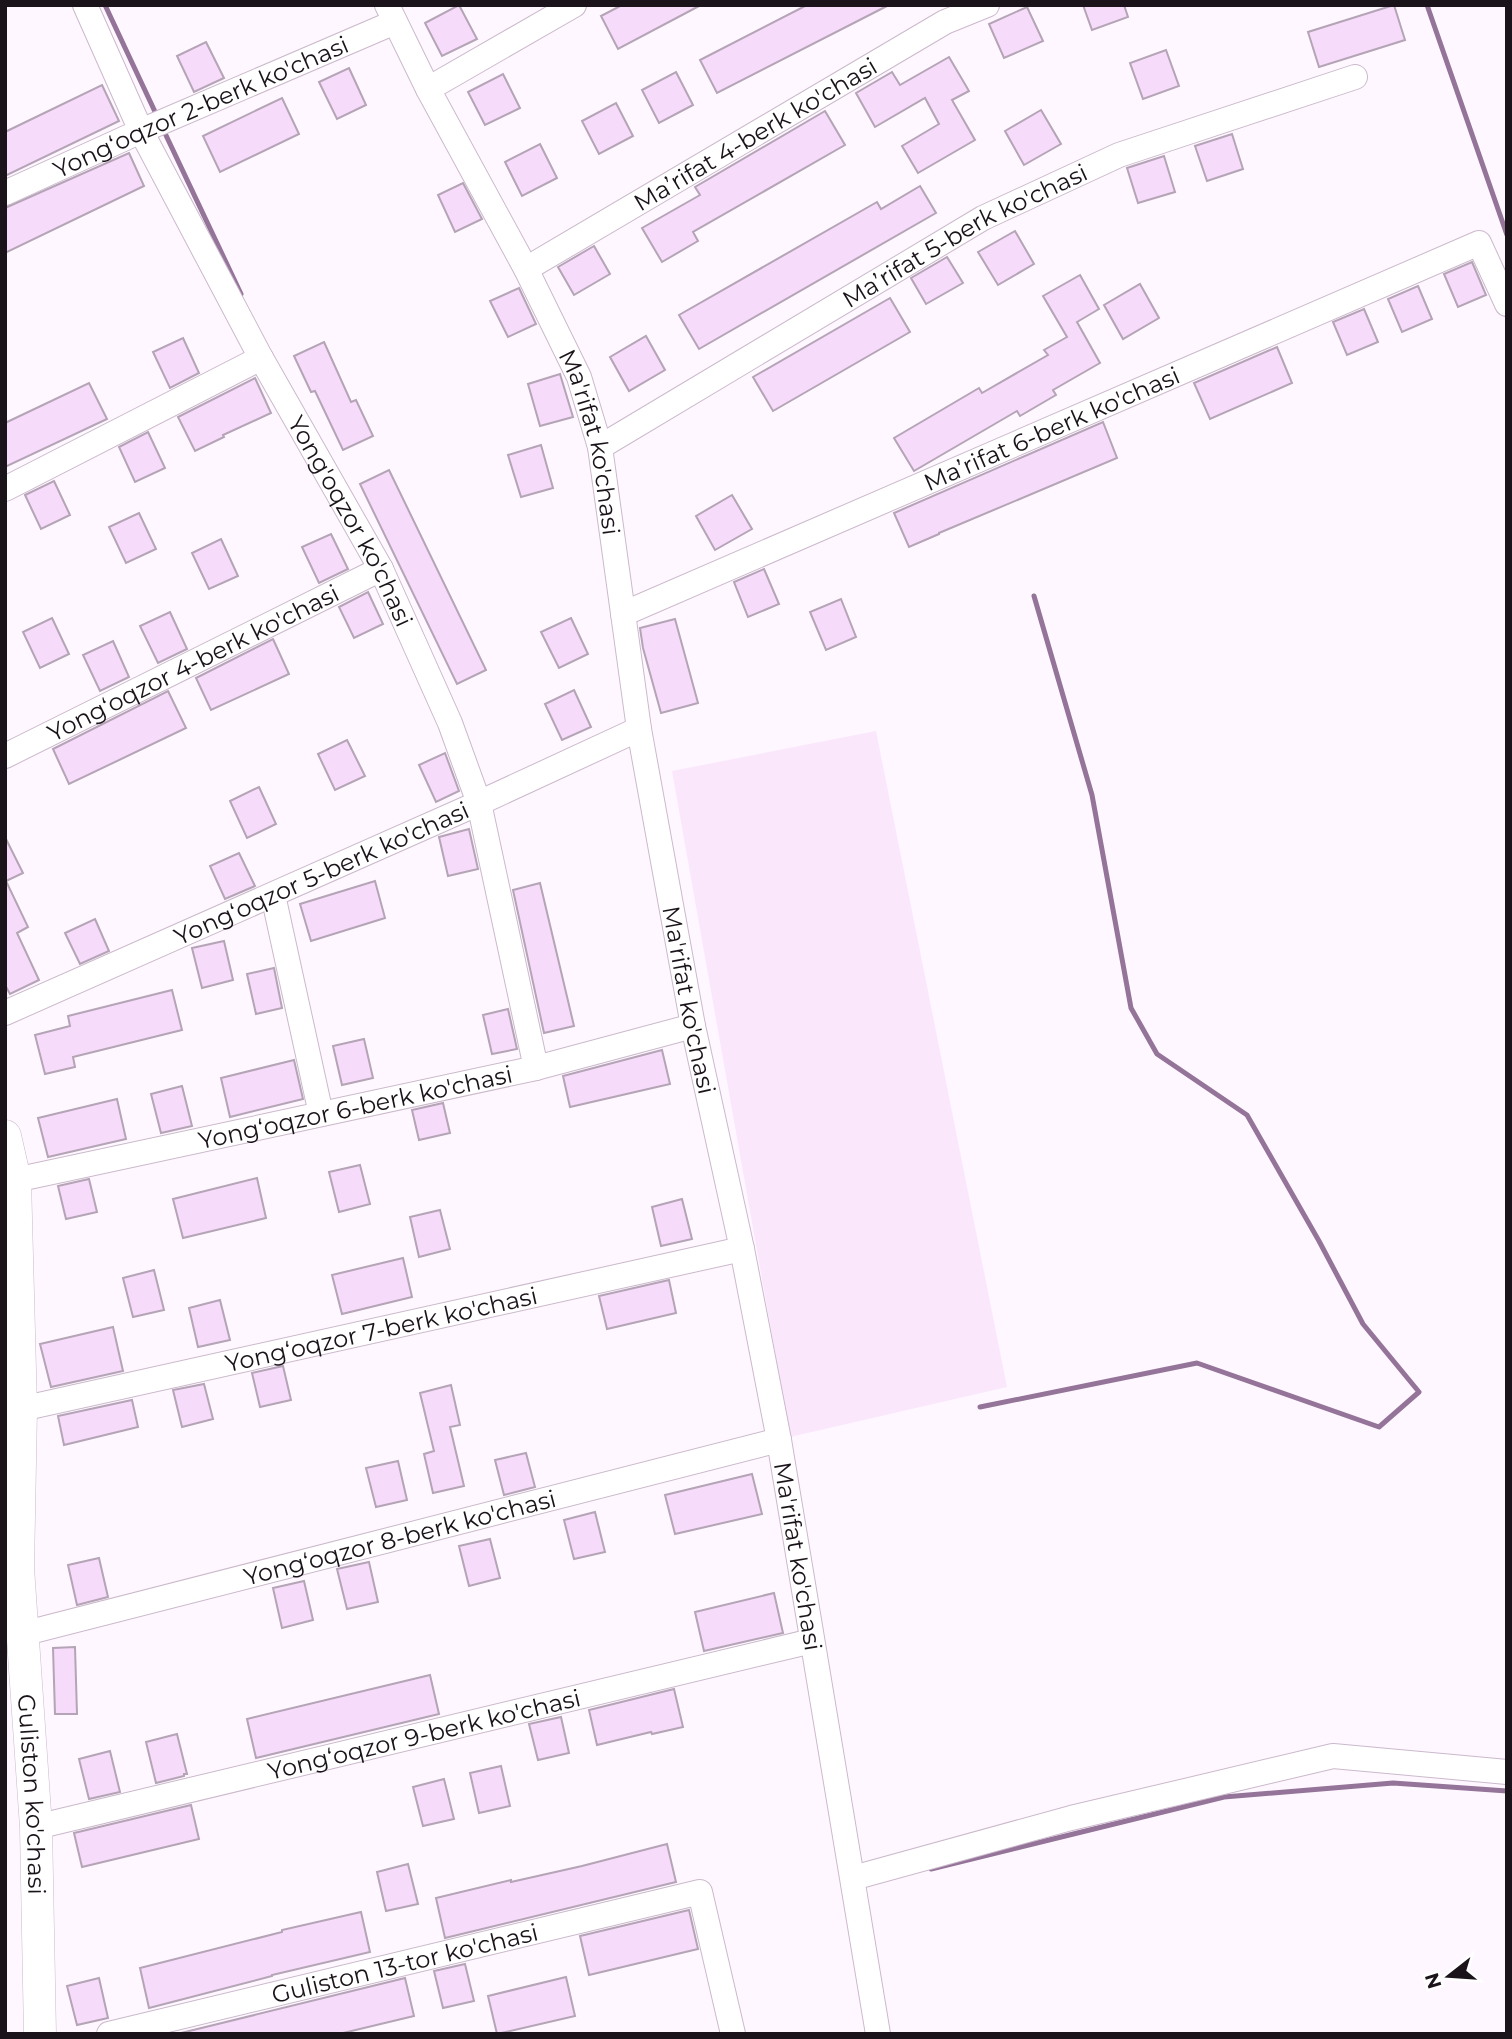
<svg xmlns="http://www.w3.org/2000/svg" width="1512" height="2039" font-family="Montserrat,sans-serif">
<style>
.built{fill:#fae7fc}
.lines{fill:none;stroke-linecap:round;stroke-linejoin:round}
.stream{stroke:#957499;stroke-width:5}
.building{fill:#f7dbfa;stroke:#b4a4b6;stroke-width:2}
.minor-casing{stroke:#cbb9cc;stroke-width:26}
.major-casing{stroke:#cbb9cc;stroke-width:33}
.minor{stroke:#fff;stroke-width:24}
.major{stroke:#fff;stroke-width:32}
.labels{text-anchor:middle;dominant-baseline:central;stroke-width:7;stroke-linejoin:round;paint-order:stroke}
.street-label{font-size:24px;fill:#1a141a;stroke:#fff}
</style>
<rect width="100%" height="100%" fill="#fef7ff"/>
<path class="built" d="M876 731 1007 1387 790 1437 672 771Z"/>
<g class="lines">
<g class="stream">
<path d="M105 5 157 116"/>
<path d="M1427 5 1507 235"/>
<path d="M163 129 241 294"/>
<path d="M980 1407 1197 1363 1379 1427 1419 1392 1363 1324 1319 1241 1247 1115 1157 1054 1131 1008 1092 795 1034 596"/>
<path d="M931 1869 1224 1797 1393 1783 1507 1791"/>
</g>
</g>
<g class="building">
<path d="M459 5 477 39 442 56 425 23Z"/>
<path d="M622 5H701L618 49 601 16Z"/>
<path d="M807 5H889L717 93 700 60Z"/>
<path d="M1083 5H1124L1128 17 1092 30Z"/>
<path d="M1394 5 1405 40 1319 67 1308 32Z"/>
<path d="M1027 7 1043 41 1004 58 989 24Z"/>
<path d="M206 42 224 78 194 92 177 56Z"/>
<path d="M1166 50 1179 86 1143 99 1130 63Z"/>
<path d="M949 57 969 91 952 100 975 140 918 173 902 146 939 124 925 98 875 127 856 93 892 72 900 85Z"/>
<path d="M349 68 366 105 337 119 319 82Z"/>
<path d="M676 72 693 105 659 123 642 90Z"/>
<path d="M503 74 520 108 485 125 468 92Z"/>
<path d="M102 85 119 121 5 176V132Z"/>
<path d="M282 98 299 134 220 172 203 136Z"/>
<path d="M616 103 633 136 599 154 582 121Z"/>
<path d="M1041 110 1061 144 1024 165 1005 131Z"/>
<path d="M825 111 845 145 693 232 698 241 662 262 642 228 700 195 695 187Z"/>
<path d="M1232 134 1243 169 1207 181 1195 146Z"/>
<path d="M540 144 557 178 522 196 505 162Z"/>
<path d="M129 153 144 186 5 253V208Z"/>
<path d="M1164 156 1175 192 1138 203 1127 168Z"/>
<path d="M463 183 482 219 455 232 438 195Z"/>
<path d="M920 186 936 213 699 349 679 315 877 202 881 209Z"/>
<path d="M1015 231 1034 264 998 285 978 252Z"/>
<path d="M594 246 610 274 574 295 558 267Z"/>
<path d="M947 257 963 283 926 304 911 278Z"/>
<path d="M1472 262 1486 295 1458 307 1444 274Z"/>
<path d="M1080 275 1099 309 1077 322 1100 363 1053 390 1056 395 1020 416 1017 411 914 471 894 438 979 388 982 393 1048 355 1044 350 1067 337 1043 296Z"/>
<path d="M1140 284 1159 318 1123 339 1104 305Z"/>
<path d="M1418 286 1432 319 1402 332 1388 299Z"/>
<path d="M519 288 536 324 508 337 490 301Z"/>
<path d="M890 298 910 332 773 411 753 377Z"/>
<path d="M1364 309 1378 342 1347 355 1333 322Z"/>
<path d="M646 336 665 370 629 391 610 357Z"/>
<path d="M183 338 199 373 170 388 153 352Z"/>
<path d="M324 342 351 402 356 400 373 436 343 450 315 391 311 392 294 356Z"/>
<path d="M1277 347 1292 383 1210 419 1194 383Z"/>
<path d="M560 374 573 417 540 426 528 384Z"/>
<path d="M255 378 271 413 223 435 224 437 195 451 178 417Z"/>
<path d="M89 383 107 419 5 467V423Z"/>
<path d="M1103 422 1117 458 939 533V534L909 547 894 513Z"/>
<path d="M148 432 165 468 135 482 119 447Z"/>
<path d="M541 445 553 488 521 497 508 455Z"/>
<path d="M389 470 486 670 457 684 360 484Z"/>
<path d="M54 481 70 515 41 529 25 495Z"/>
<path d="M732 495 752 529 715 550 696 516Z"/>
<path d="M139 513 156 549 126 563 109 527Z"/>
<path d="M331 534 348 569 319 583 302 547Z"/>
<path d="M221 539 238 576 209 589 192 553Z"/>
<path d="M764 569 779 604 748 617 734 582Z"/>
<path d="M368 592 383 624 354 638 339 607Z"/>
<path d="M841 599 856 637 826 650 810 612Z"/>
<path d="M170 612 187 649 158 663 140 626Z"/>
<path d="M52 618 69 654 40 668 23 632Z"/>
<path d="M571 618 588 654 559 668 541 632Z"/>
<path d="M675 619 698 703 661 713 643 648 640 628Z"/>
<path d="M273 639 289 674 211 710 196 678Z"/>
<path d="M113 641 129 677 100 691 83 655Z"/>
<path d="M574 690 591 727 562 740 545 704Z"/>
<path d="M168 691 186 728 69 784 53 749Z"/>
<path d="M347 740 365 776 335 790 318 754Z"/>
<path d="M445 753 459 791 436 802 419 765Z"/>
<path d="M259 787 276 824 247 838 230 801Z"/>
<path d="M469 829 478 869 448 876 439 837Z"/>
<path d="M5 837 23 873 6 881 28 927 17 933 39 980 10 994 5 985Z"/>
<path d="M239 853 255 886 225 899 210 866Z"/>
<path d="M375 881 385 918 311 941 300 904Z"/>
<path d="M540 883 574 1026 544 1033 513 890Z"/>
<path d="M95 919 109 951 80 964 65 933Z"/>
<path d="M224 941 233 980 202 988 192 948Z"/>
<path d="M274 968 282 1008 256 1014 247 974Z"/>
<path d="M172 990 182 1030 73 1057 75 1067 45 1074 35 1035 70 1026 68 1016Z"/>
<path d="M508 1009 517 1049 492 1054 483 1015Z"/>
<path d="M364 1039 373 1078 342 1085 333 1046Z"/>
<path d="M662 1050 670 1084 570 1107 563 1076Z"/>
<path d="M294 1060 303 1099 230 1117 221 1078Z"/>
<path d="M182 1086 192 1126 161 1133 151 1094Z"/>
<path d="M117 1099 126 1139 48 1157 38 1118Z"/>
<path d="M443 1103 450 1133 419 1140 412 1110Z"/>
<path d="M360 1165 370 1204 339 1212 329 1172Z"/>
<path d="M257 1178 266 1218 183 1238 173 1199Z"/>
<path d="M89 1179 97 1212 66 1219 58 1186Z"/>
<path d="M682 1199 692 1239 661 1246 652 1207Z"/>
<path d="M440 1210 450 1249 419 1257 410 1217Z"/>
<path d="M403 1258 412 1297 342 1314 332 1275Z"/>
<path d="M154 1270 164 1310 133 1317 123 1278Z"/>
<path d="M669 1280 676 1313 607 1329 599 1296Z"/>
<path d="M220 1300 230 1340 198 1347 189 1308Z"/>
<path d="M113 1327 123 1371 51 1387 40 1344Z"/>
<path d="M283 1366 291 1400 260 1407 252 1373Z"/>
<path d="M204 1384 213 1419 182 1427 173 1390Z"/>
<path d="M451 1385 460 1425 450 1427 464 1486 433 1493 424 1454 434 1451 420 1393Z"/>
<path d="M132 1400 138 1427 64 1445 58 1416Z"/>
<path d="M526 1453 535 1487 504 1495 495 1460Z"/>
<path d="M398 1461 407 1500 376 1507 366 1468Z"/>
<path d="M752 1474 762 1514 675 1534 665 1495Z"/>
<path d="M595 1512 605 1552 574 1559 564 1520Z"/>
<path d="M490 1539 500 1578 469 1586 459 1546Z"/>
<path d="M99 1558 108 1597 77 1605 68 1565Z"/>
<path d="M369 1562 378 1602 347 1609 337 1569Z"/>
<path d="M304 1581 313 1620 282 1628 273 1588Z"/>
<path d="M774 1593 783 1633 704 1651 695 1612Z"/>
<path d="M75 1647 77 1714H55L53 1648Z"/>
<path d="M430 1675 439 1714 256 1758 247 1719Z"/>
<path d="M674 1689 683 1727 652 1734 651 1732 597 1745 589 1710Z"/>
<path d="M561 1717 569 1753 538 1760 529 1724Z"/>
<path d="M177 1734 187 1774H184V1776L156 1783 146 1742Z"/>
<path d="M110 1751 120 1792 89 1799 79 1759Z"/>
<path d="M501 1766 510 1806 479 1813 470 1773Z"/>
<path d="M444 1779 454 1819 423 1826 413 1787Z"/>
<path d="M191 1805 199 1839 82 1867 74 1833Z"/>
<path d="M667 1844 676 1882 445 1938 436 1898 511 1880V1882L582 1866Z"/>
<path d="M408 1864 418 1904 386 1911 377 1872Z"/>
<path d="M689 1910 698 1949 589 1975 580 1936Z"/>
<path d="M361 1912 370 1952 272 1975V1976L149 2008 140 1968 282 1932V1930Z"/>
<path d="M465 1964 474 2001 443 2008 434 1971Z"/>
<path d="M566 1977 575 2016 497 2034 488 1996Z"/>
<path d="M99 1978 108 2018 77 2025 67 1986Z"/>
<path d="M405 1978 414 2016 339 2034H177Z"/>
</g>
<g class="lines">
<defs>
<g id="minor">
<path id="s1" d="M85 5 141 131 261 358 381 569 450 723 479 803 536 1068"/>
<path id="s2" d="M387 5 428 89 526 269 579 377 600 447 639 729 693 1026 742 1249 779 1440 878 2034"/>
<path d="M428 89 574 5"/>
<path id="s3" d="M5 193 141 131 395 22"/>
<path id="s4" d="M526 269 945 22 987 5"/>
<path id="s5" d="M600 447 983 218 1119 155 1355 77"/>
<path d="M5 489 261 358"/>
<path id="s6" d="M623 614 1479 243 1507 304"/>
<path id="s7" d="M5 756 381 569"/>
<path d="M273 895 321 1114"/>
<path id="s8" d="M5 1013 479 803 639 729"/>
<path id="s9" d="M15 1180 536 1068 693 1026"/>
<path id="s10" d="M21 1409 742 1249"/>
<path id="s11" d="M22 1634 779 1440"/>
<path id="s12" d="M36 1827 812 1641"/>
<path d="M853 1878 1071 1818 1333 1756 1507 1772"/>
<path id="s13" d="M109 2034 700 1892 733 2034"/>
</g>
<g id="major">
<path id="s14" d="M5 1136 15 1180 21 1409 18 1568 36 1827 40 2034"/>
</g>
</defs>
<use href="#minor" class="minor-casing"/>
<use href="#major" class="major-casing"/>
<use href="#minor" class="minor"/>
<use href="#major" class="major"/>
</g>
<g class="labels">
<g class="street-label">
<text stroke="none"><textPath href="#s3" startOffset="214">Yong‘oqzor 2-berk ko'chasi</textPath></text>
<text stroke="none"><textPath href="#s4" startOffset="266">Ma’rifat 4-berk ko'chasi</textPath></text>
<text stroke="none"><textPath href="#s5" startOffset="422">Ma’rifat 5-berk ko'chasi</textPath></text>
<text stroke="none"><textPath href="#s6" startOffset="467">Ma’rifat 6-berk ko'chasi</textPath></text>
<text stroke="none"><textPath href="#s2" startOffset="485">Ma'rifat ko'chasi</textPath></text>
<text stroke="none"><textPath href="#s1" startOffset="581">Yong'oqzor ko'chasi</textPath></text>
<text stroke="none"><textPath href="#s7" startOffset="210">Yong‘oqzor 4-berk ko'chasi</textPath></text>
<text stroke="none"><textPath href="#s8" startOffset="346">Yong‘oqzor 5-berk ko'chasi</textPath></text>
<text stroke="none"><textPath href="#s2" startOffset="1052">Ma'rifat ko'chasi</textPath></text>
<text stroke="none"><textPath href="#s9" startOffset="348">Yong‘oqzor 6-berk ko'chasi</textPath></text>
<text stroke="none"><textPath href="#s10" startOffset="369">Yong‘oqzor 7-berk ko'chasi</textPath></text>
<text stroke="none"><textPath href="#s11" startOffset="390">Yong‘oqzor 8-berk ko'chasi</textPath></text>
<text stroke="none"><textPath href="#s2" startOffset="1619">Ma'rifat ko'chasi</textPath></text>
<text stroke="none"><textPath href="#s12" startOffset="399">Yong‘oqzor 9-berk ko'chasi</textPath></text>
<text stroke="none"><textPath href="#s14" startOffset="660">Guliston ko'chasi</textPath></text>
<text stroke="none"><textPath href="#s13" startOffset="304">Guliston 13-tor ko'chasi</textPath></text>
</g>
</g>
<rect width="1512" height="2039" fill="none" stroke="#1a141a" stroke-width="14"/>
<g transform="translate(1449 1976) rotate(253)" stroke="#ffffff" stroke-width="5" paint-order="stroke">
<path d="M0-5L12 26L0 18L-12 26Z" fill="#1a141a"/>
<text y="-10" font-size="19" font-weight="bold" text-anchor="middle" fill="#1a141a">N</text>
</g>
</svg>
